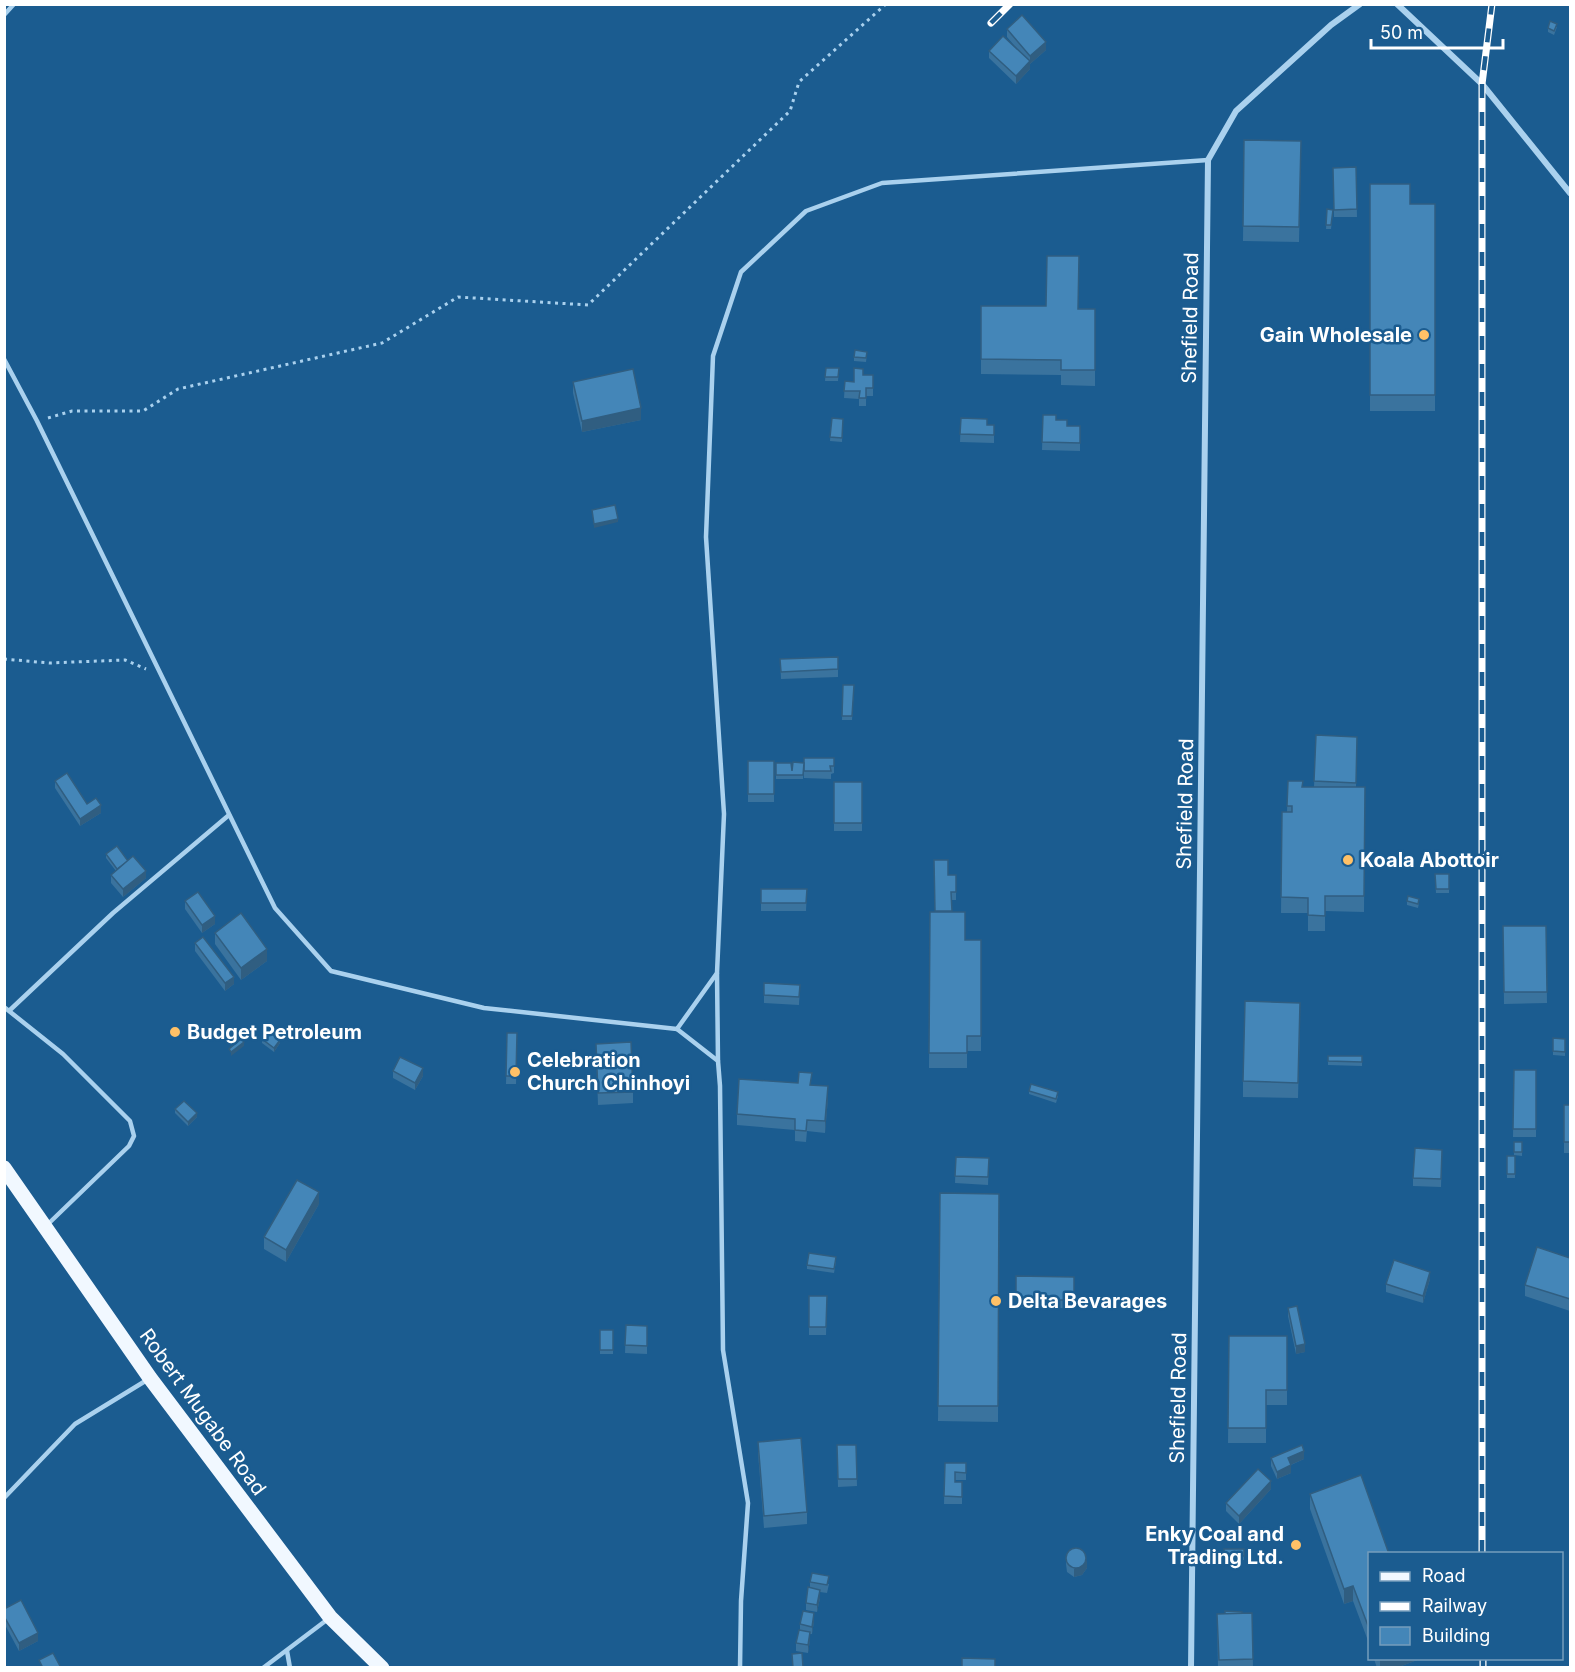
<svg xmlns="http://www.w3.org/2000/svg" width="1575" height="1672" font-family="Inter,sans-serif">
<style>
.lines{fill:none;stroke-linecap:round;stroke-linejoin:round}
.path{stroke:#aad1ee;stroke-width:3;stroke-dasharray:3 4.5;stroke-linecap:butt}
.lane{stroke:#aad1ee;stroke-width:4.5}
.street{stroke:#aad1ee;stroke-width:6}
.primary{stroke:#f1f8ff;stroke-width:15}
.rail-casing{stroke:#fff;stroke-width:7}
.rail{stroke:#1b5c90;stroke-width:4.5;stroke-dasharray:14;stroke-linecap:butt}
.wall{fill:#3a739e}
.shaded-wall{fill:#305e81}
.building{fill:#4486b8;stroke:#305e81;stroke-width:1.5}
.poi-dot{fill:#ffc167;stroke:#1b5c90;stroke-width:2}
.labels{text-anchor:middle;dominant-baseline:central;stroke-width:5;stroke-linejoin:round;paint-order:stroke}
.street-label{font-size:20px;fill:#fff;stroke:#1b5c90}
.poi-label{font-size:20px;font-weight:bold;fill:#fff;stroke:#1b5c90;text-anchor:start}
</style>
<rect width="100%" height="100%" fill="#1b5c90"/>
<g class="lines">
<g class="path">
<path d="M48 418 72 411H143L178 389 382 343 458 297 588 305 790 111 799 82 886 4"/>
<path d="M4 659 49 663 125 660 146 669"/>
</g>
<g class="lane">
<path d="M4 15 14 4"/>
<path d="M4 359 37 421 275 908 331 971 484 1008 677 1029 717 973 724 814 706 537 713 356 741 272 806 211 882 183 1208 160"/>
<path d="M717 973 718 1061"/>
<path d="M4 1007 63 1054 130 1121 134 1136 129 1146 46 1226"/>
<path d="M10 1010 113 913 229 815"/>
<path d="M677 1029 718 1061 720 1086 723 1350 748 1503 741 1601 740 1668"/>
<path d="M4 1498 75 1424 147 1380"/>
<path d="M287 1651 290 1668"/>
<path d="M263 1668 328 1619"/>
</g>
<g class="street">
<path d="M1397 4 1482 84 1570 193"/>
<path d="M1191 1668 1208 160 1236 111 1331 25 1360 4"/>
</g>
<path class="primary" d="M4 1168 150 1378 330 1617 382 1668"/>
<defs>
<g id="rail">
<path d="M991 23 1010 4"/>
<path d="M1482 1554V84L1492 4"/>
<path d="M1483 1658V1668"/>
</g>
</defs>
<use href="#rail" class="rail-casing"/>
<use href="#rail" class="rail"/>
</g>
<g class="wall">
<path d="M1557 27 1554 35 1548 32V28Z"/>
<path d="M1007 29 1046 50 1030 64V69L1016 84 989 58V51L1018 50 1007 37Z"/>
<path d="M1244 140 1301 141 1299 242 1243 241Z"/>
<path d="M1356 167 1357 217H1334L1333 168Z"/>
<path d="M1370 184 1410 204H1435V411H1370Z"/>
<path d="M1327 209 1333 210 1331 229H1326Z"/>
<path d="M981 306 1095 309V386L1061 385V375L981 374Z"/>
<path d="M867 352 866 362 854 361V357Z"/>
<path d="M826 368H839L838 381H825Z"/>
<path d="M863 375H873V396H866V406H859V399L844 398 845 381 854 382Z"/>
<path d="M573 382 641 420 582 432 573 393Z"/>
<path d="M1043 415 1056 420 1067 426H1080V451L1042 450Z"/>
<path d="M832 418 843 419 842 442 830 441Z"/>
<path d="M961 418 987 425H994V443L960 442Z"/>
<path d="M838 657V677L781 679 780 659Z"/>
<path d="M843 685H854L852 720H842Z"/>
<path d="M1316 735 1357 749 1356 787H1365L1364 912 1325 911V931H1308V913H1281L1282 812H1287L1288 781 1303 787H1314Z"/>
<path d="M804 758H834V773L831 774V779L804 778Z"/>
<path d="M748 761 774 794V802H748Z"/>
<path d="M776 763 792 771 804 763 803 779H776Z"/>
<path d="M55 781 87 804 101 813 80 826 55 788Z"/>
<rect x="834" y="782" width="28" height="49"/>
<path d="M106 854 128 861 146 878 123 897 111 883V875L116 871 106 858Z"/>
<path d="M934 860 948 875H956V900H951L952 912 965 940H981V1051H967V1068H929L930 912H935Z"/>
<path d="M1435 874 1449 889V893H1436Z"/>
<path d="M761 889H807L806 911H761Z"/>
<path d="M185 901 215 924 202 933 185 909Z"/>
<path d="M1407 901 1419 903 1418 908 1407 905Z"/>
<path d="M1503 926H1546L1547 1003 1504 1004Z"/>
<path d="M215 933 267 961 241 980 215 944Z"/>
<path d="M195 943 234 984 225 991 195 951Z"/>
<path d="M764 983 800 985 799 1005 764 1003Z"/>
<path d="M1300 1018 1298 1098 1243 1097V1081Z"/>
<path d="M507 1033H517L516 1084H506Z"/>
<path d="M1553 1038 1565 1039V1056L1553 1055Z"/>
<path d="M262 1039 280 1043 274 1052 262 1043Z"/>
<path d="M596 1044 633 1092V1103L598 1105Z"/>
<path d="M1328 1056H1362V1066L1328 1065Z"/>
<path d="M1514 1070H1536V1137H1513Z"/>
<path d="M393 1071 423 1076 415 1090 393 1078Z"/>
<path d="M812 1085 828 1098 825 1133 807 1131 806 1142 795 1141V1130L737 1125V1114Z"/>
<path d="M1029 1091 1058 1096 1056 1103 1029 1094Z"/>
<rect x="1564" y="1105" width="6" height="48"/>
<path d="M175 1109 197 1117 188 1126 175 1113Z"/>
<path d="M1514 1142H1522V1156L1514 1155Z"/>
<path d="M1442 1150 1441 1187 1413 1186V1178Z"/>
<rect x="1507" y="1156" width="8" height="22"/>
<path d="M956 1157 989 1158 988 1185 955 1183Z"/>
<path d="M940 1193 999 1194 998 1422 938 1421Z"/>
<path d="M319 1204 286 1262 264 1249V1237Z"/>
<path d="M1570 1258V1311L1525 1296V1285Z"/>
<path d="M836 1261 834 1273 807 1269V1265Z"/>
<path d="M1016 1276 1074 1277V1308H1016Z"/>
<path d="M1430 1279 1423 1303 1386 1292V1284Z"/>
<path d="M809 1296H827L826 1335H809Z"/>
<path d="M1288 1308 1305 1352 1296 1354 1288 1316Z"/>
<path d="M626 1325 647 1326V1354L625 1353Z"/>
<rect x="600" y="1330" width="13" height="24"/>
<path d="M1229 1336H1287V1405H1266V1443H1228Z"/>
<path d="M758 1442 807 1512V1524L764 1528 758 1453Z"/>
<path d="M837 1445H856L857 1486 838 1487Z"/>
<path d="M1271 1458 1304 1459 1291 1465V1473L1277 1479 1271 1466Z"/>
<path d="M945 1463H966V1480H955V1482H962V1504H944Z"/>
<path d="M1271 1489 1239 1524 1226 1511V1503Z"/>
<path d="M1310 1494 1370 1554V1646L1353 1601 1344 1604 1310 1509Z"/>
<rect x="1224" y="1549" width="20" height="11"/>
<path d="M1066 1556 1087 1568 1082 1575 1074 1577 1067 1572 1066 1564Z"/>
<path d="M810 1582 829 1584 827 1593 820 1592V1598L817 1612 806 1610V1603L810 1588Z"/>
<path d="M4 1609 38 1641 19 1651 4 1623Z"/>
<path d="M1242 1613H1252L1253 1668H1218L1217 1614Z"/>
<path d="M814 1621 812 1634H810V1640L808 1653 796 1651V1643L800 1630V1624Z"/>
<path d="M1374 1659H1420L1396 1668H1377Z"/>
</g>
<g class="shaded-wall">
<path d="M1046 42V50L1030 64V69L1016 84V76L1030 61V56Z"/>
<path d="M641 408V420L582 432V421Z"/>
<path d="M618 519V522L594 528V524Z"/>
<path d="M101 805V813L80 826V819Z"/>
<path d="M146 871V878L123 897V889Z"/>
<path d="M215 916V924L202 933V925Z"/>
<path d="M267 949V961L241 980V968Z"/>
<path d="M234 977V984L225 991V983Z"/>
<path d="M280 1040V1043L274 1052V1048Z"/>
<path d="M244 1042V1046L231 1056V1052Z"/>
<path d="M423 1068V1076L415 1090V1083Z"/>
<path d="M828 1086V1098L825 1133V1121Z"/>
<path d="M197 1113V1117L188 1126V1122Z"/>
<path d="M319 1192V1204L286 1262V1250Z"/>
<path d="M1430 1272V1279L1423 1303V1296Z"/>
<path d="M1305 1344V1352L1296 1354V1346Z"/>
<path d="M1304 1451V1459L1288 1466V1458Z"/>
<path d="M1291 1465V1473L1277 1479V1472Z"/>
<path d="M1271 1481V1489L1239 1524V1516Z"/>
<path d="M1087 1560V1568L1082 1575 1074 1577V1569Z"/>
<path d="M1353 1586V1601L1344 1604V1589Z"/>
<path d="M820 1590V1598L817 1612V1605Z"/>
<path d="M814 1613V1621L812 1634V1627Z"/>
<path d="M810 1632V1640L808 1653V1645Z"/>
<path d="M38 1633V1641L19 1651V1643Z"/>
<path d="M1380 1659H1420L1396 1668H1380Z"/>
</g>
<g class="building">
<path d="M1022 15 1046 42 1030 56 1007 29Z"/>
<path d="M1550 21 1557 24 1554 31 1548 28Z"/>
<path d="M1003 36 1030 61 1016 76 989 51Z"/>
<path d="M1244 140 1301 141 1299 227 1243 226Z"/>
<path d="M1356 167 1357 209 1334 210 1333 168Z"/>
<path d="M1370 184H1410V204H1435V395H1370Z"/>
<path d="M1327 209 1333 210 1331 225H1326Z"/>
<path d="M1047 256H1079L1078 309H1095V370H1061V360L981 359V306H1046Z"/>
<path d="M855 350 867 352 866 358 854 357Z"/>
<path d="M826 368H839L838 377H825Z"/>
<path d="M854 368 863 369V375H873V388H866V398H859L860 391H844L845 381 854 382Z"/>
<path d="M633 369 641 408 582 421 573 382Z"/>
<path d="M1043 415H1056V420H1067V426H1080V443L1042 442Z"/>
<path d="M832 418 843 419 842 438 830 437Z"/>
<path d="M961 418 987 419V425H994V435L960 434Z"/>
<path d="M615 505 618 519 594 524 592 510Z"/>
<path d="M838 657V669L781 672 780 659Z"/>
<path d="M843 685H854L852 716H842Z"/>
<path d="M1316 735 1357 737 1356 783 1314 781Z"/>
<path d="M804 758H834V766H830L831 771H804Z"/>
<rect x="748" y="761" width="26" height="33"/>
<path d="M793 762 804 763 803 775H776V763H791L792 771Z"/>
<path d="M67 773 87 804 96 798 101 805 80 819 55 781Z"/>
<path d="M1288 781H1303L1302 787H1365L1364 896H1325V916L1308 915V898L1281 897 1282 812H1292V806H1287Z"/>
<rect x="834" y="782" width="28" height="41"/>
<path d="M117 846 128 861 117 869 106 854Z"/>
<path d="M133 856 146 871 123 889 111 875Z"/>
<path d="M934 860H948V875H956V892H951L952 911H935Z"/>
<path d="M1435 874H1449V889H1436Z"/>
<path d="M761 889H807L806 903H761Z"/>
<path d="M198 892 215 916 202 925 185 901Z"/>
<path d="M1408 896 1419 899 1418 904 1407 901Z"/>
<path d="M930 912H965V940H981V1036H967V1053H929Z"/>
<path d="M241 913 267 949 241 968 215 933Z"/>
<path d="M1503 926H1546L1547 992H1504Z"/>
<path d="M203 937 234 977 225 983 195 943Z"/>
<path d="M764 983 800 985 799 997 764 995Z"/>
<path d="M1245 1001 1300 1003 1298 1083 1243 1081Z"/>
<path d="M268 1031 280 1040 274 1048 262 1039Z"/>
<path d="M507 1033H517L516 1076H506Z"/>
<path d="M1553 1038 1565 1039V1052L1553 1051Z"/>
<path d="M241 1039 244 1042 231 1052 229 1049Z"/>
<path d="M631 1042 633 1092 598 1093 596 1044Z"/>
<path d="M1328 1056H1362V1062L1328 1061Z"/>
<path d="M400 1057 423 1068 415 1083 393 1071Z"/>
<path d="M1514 1070H1536V1129H1513Z"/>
<path d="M799 1072 812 1073 810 1085 828 1086 825 1121 807 1120 806 1131 795 1130V1119L737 1114 739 1079 798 1083Z"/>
<path d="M1031 1084 1058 1092 1056 1099 1029 1091Z"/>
<path d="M184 1101 197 1113 188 1122 175 1109Z"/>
<rect x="1564" y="1105" width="6" height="37"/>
<rect x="1514" y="1142" width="8" height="10"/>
<path d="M1415 1148 1442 1150 1441 1179 1413 1178Z"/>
<rect x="1507" y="1156" width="8" height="18"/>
<path d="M956 1157 989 1158 988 1177 955 1176Z"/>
<path d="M297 1180 319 1192 286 1250 264 1237Z"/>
<path d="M940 1193 999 1194 998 1406H938Z"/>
<path d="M1537 1247 1570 1258V1299L1525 1285Z"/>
<path d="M809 1253 836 1257 834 1269 807 1265Z"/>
<path d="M1394 1260 1430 1272 1423 1296 1386 1284Z"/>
<path d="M1016 1276 1074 1277V1300H1016Z"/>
<path d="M809 1296H827L826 1327H809Z"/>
<path d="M1297 1306 1305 1344 1296 1346 1288 1308Z"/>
<path d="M626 1325 647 1326V1346L625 1345Z"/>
<rect x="600" y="1330" width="13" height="20"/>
<path d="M1229 1336H1287V1390H1266V1428H1228Z"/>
<path d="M801 1438 807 1512 764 1516 758 1442Z"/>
<path d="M837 1445H856L857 1479H838Z"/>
<path d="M1302 1445 1304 1451 1288 1458 1291 1465 1277 1472 1271 1458Z"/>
<path d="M945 1463H966V1473L955 1472V1482H962V1497L944 1496Z"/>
<path d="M1258 1469 1271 1481 1239 1516 1226 1503Z"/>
<path d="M1361 1475 1389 1554H1370V1631L1353 1586 1344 1589 1310 1494Z"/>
<circle cx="1076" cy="1558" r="10"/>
<rect x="1224" y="1549" width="20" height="7"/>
<path d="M812 1573 829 1576 827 1585 810 1582Z"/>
<path d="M808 1587 820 1590 817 1605 806 1603Z"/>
<path d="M21 1600 38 1633 19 1643 4 1616V1609Z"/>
<path d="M803 1611 814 1613 812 1627 800 1624Z"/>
<path d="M1225 1611 1242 1612V1614H1225Z"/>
<path d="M1252 1613 1253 1659 1219 1660 1217 1614Z"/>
<path d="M799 1630 810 1632 808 1645 796 1643Z"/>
<path d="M53 1653 61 1668H43L39 1660Z"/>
<path d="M802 1653 803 1667 793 1668 792 1654Z"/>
<path d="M962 1658 995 1659V1668H962Z"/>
</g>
<g class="poi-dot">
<circle cx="1424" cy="335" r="6"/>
<circle cx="1348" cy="860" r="6"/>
<circle cx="175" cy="1032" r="6"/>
<circle cx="515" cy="1072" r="6"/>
<circle cx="996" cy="1301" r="6"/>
<circle cx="1296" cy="1545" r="6"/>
</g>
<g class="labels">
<g class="street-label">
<text transform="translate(1190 318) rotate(-89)">Shefield Road</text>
<text transform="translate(1185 804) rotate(-89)">Shefield Road</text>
<text transform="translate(1178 1398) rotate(-89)">Shefield Road</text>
<text transform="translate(203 1412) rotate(54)">Robert Mugabe Road</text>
</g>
<g class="poi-label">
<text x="1412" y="335" text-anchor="end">Gain Wholesale</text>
<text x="1360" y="860">Koala Abottoir</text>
<text x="187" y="1032">Budget Petroleum</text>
<text x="527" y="1060">Celebration<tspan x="527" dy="23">Church Chinhoyi</tspan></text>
<text x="1008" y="1301">Delta Bevarages</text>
<text x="1284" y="1534" text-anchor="end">Enky Coal and<tspan x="1284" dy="23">Trading Ltd.</tspan></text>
</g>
</g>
<rect width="1575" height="1672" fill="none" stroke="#ffffff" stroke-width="12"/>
<rect x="1368" y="1552" width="195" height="108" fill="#1b5c90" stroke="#769dbc" stroke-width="1.5"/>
<rect x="1380" y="1572" width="30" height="9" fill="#f1f8ff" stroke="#769dbc" stroke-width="1.5"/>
<text x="1422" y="1582" font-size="18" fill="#ffffff">Road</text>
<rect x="1380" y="1602" width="30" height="9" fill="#ffffff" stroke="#769dbc" stroke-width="1.5"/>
<text x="1422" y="1612" font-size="18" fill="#ffffff">Railway</text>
<rect x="1380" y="1627" width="30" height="18" fill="#4486b8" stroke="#769dbc" stroke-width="1.5"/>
<text x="1422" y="1642" font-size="18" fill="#ffffff">Building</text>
<path d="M1371 39v9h132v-9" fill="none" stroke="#ffffff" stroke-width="3"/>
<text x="1380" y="39" font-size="18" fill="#ffffff" stroke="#1b5c90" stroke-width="4.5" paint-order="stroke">50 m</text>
</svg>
